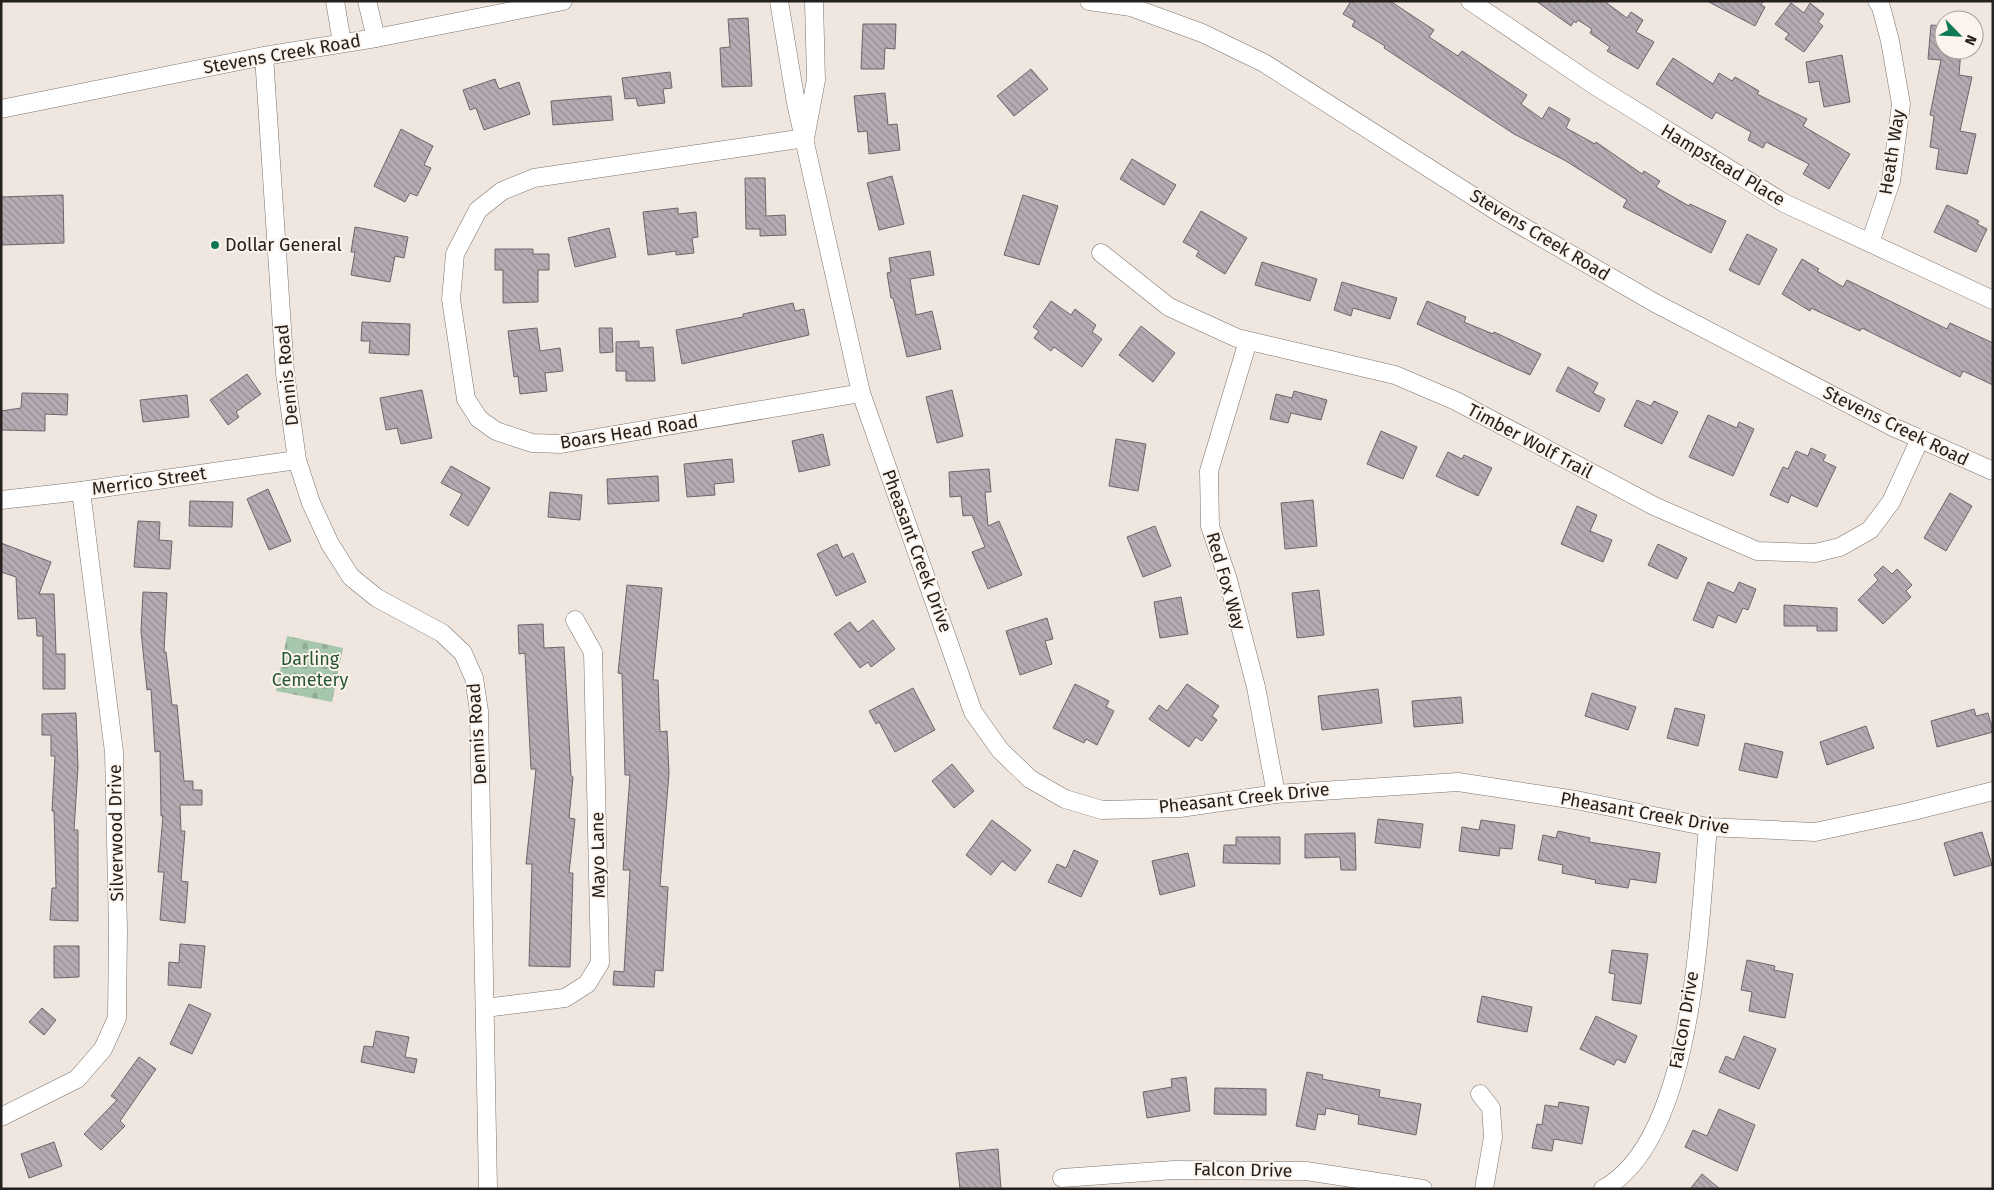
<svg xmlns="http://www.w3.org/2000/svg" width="1994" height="1190" font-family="'Fira Sans',sans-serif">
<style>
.cemetery{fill:url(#cemetery-stones)}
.building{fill:url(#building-back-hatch);stroke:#6d656b}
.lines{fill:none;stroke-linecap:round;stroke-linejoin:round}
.minor-casing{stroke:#7b736d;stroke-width:19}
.minor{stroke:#fff;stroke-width:18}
.poi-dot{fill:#0d7a54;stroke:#fcf3ec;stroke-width:2}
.labels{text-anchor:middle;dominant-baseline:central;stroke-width:4;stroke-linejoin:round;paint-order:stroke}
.street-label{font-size:18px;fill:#23201d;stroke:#fcf3ec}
.poi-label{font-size:18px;fill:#23201d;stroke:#fcf3ec;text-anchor:start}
.park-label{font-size:18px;fill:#265932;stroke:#fcf3ec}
</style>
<defs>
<pattern id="cemetery-stones" width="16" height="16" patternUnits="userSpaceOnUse" patternTransform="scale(1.25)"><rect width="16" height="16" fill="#a7c7ac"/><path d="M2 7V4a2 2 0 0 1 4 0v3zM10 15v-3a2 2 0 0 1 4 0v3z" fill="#8fab94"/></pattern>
<pattern id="building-back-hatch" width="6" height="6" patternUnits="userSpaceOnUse" patternTransform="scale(1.25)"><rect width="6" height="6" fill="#b5acb3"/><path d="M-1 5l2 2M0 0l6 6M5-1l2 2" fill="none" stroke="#938c91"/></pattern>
</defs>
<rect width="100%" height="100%" fill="#efe6df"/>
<path class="cemetery" d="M287 636 343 648 332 702 276 691Z"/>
<g class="building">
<path d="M1351 1H1390L1434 30 1429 37 1458 56 1462 51 1527 95 1521 104 1542 119 1549 107 1570 119 1566 128 1595 144 1596 142 1642 174 1644 171 1660 181 1656 187 1689 206 1690 204 1726 221 1711 253 1623 207 1627 200 1566 161 1514 134 1384 48 1385 46 1352 26 1355 21 1343 14Z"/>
<path d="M1536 1H1604L1627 18 1631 12 1643 20 1636 32 1654 42 1638 69 1607 51 1610 47 1590 33 1592 29 1578 20 1576 23 1574 21 1571 26Z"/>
<path d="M1707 1H1763L1761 5 1765 7 1755 26Z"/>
<path d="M1791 3 1804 13 1810 3 1824 14 1818 22 1823 26 1804 52 1785 39 1789 34 1775 24Z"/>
<path d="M748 18 752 86 722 87 720 48 730 47 728 19Z"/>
<path d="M863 24H896L895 49 885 48 884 69H861Z"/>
<path d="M1931 25 1944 26V50H1961L1959 75 1972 77 1960 131 1976 134 1967 174 1936 169 1939 149 1930 147 1934 116 1930 115 1941 60 1928 59Z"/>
<path d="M1842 55 1850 102 1824 107 1819 81 1809 83 1806 62Z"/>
<path d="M1673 58 1713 84 1719 73 1732 81 1735 77 1759 91 1757 94 1807 119 1803 126 1850 154 1829 189 1803 174 1809 164 1766 142 1763 148 1748 140 1751 132 1716 112 1712 119 1656 84Z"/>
<path d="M1031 69 1048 89 1014 116 997 96Z"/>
<path d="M670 72 672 88 663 89 665 103 638 106 636 98 625 99 622 78Z"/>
<path d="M495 79 499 89 519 82 530 114 484 130 476 108 470 110 463 90Z"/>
<path d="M885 93 888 125 897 124 900 150 869 154 867 131 858 132 854 96Z"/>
<path d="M611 96 613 120 553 125 551 101Z"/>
<path d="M401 129 433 146 424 165 431 168 417 196 410 193 405 202 374 186Z"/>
<path d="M1132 159 1176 185 1164 205 1120 179Z"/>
<path d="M892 176 904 224 879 230 867 183Z"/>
<path d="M745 178H765L766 216 785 215 786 235 760 236V229H746Z"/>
<path d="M63 195 64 243 1 245V197Z"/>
<path d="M1023 195 1058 206 1039 265 1004 255Z"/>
<path d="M1947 205 1979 221 1977 224 1987 229 1976 252 1934 232Z"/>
<path d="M678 208V214L696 212 698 237 692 238 694 253 676 255V251L648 255 643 212Z"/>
<path d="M1201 211 1247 238 1225 274 1196 256 1199 251 1183 242Z"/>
<path d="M355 227 408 237 404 258 395 256 390 282 351 275 355 252H351Z"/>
<path d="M609 228 616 257 575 267 568 238Z"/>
<path d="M1747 234 1777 249 1759 285 1729 270Z"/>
<path d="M495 249H533V254H549V270H538V302L503 303V270H495Z"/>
<path d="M930 251 934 275 910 279 916 315 932 311 941 349 907 357 893 298H891L887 273 891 272 889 258Z"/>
<path d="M1802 259 1819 269 1817 271 1843 287 1847 280 1947 329 1950 323 1993 343V385L1963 371 1960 377 1862 328 1860 331 1811 308 1810 311 1782 294Z"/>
<path d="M1262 262 1317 279 1310 301 1255 285Z"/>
<path d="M1342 282 1397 298 1390 319 1353 308 1351 316 1334 310Z"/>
<path d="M1051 301 1071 315 1075 309 1096 325 1092 332 1102 339 1082 367 1054 347 1051 351 1034 338 1039 331 1033 327Z"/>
<path d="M1427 301 1466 317 1464 322 1493 334 1494 332 1541 354 1530 375 1417 324Z"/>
<path d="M793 303 795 311 804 309 809 335 682 364 676 330 743 317V314Z"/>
<path d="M362 322 410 324 409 355 369 353 370 341H361Z"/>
<path d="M1141 326 1175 353 1153 382 1119 355Z"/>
<path d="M537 328 540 351 560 348 563 371 545 373 547 391 520 394 518 376 514 377 508 331Z"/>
<path d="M599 328H612L613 352 600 353Z"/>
<path d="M639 341V348L653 347 655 381H626V371H616V342Z"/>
<path d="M1568 367 1598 383 1593 393 1605 399 1599 412 1556 391Z"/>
<path d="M247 374 261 394 236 412 239 417 228 425 210 400Z"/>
<path d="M422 390 432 438 401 444 397 428 386 430 380 398Z"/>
<path d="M952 390 963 436 937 443 926 397Z"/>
<path d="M1294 391 1327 400 1321 420 1291 413 1288 423 1270 419 1276 394 1292 398Z"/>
<path d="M22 393 68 394 67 415 45 414V431L1 430V411L21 408Z"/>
<path d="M187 395 189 417 143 422 140 400Z"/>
<path d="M1637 400 1651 406 1654 401 1678 412 1662 444 1624 426Z"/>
<path d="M1708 415 1737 428 1739 422 1754 429 1733 476 1689 457Z"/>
<path d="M1381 431 1417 447 1403 479 1367 464Z"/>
<path d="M823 434 830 465 799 472 792 441Z"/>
<path d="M1116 439 1146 444 1138 491 1109 486Z"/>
<path d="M1811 448 1826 455 1823 461 1836 467 1817 507 1791 495 1788 503 1770 495 1783 467 1788 469 1796 451 1808 456Z"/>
<path d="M1448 452 1462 459 1464 455 1492 468 1478 496 1436 476Z"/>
<path d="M732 459 734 482 714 484 715 495 687 497 684 464Z"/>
<path d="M451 466 490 488 468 526 450 515 462 494 441 483Z"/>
<path d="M989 469 991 492H985L988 526 999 521 1022 575 988 589 972 552 985 547 972 515 963 516 961 496 950 497 949 472Z"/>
<path d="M658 476 659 501 608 504 607 479Z"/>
<path d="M268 489 291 541 269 550 247 499Z"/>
<path d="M550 492 582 495 580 520 548 517Z"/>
<path d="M1950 493 1972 506 1946 551 1924 538Z"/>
<path d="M1313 500 1317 546 1285 549 1281 503Z"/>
<path d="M190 501 233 502 232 527 189 526Z"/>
<path d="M1577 506 1597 515 1590 531 1612 540 1603 562 1561 544Z"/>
<path d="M138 521 160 522 159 540 172 541 170 569 134 567Z"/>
<path d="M1155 526 1171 566 1143 577 1127 537Z"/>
<path d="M1 543 51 562 39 594H54L56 654H65V689H43V636H37L36 618 18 619 16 577 1 572Z"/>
<path d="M837 544 843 558 853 553 866 582 836 596 817 554Z"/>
<path d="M1658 544 1687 558 1677 579 1648 565Z"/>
<path d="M1883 566 1892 574 1897 569 1912 585 1906 591 1911 597 1883 624 1858 600 1878 580 1874 575Z"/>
<path d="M1708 582 1734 593 1739 582 1756 589 1748 610 1743 608 1736 623 1718 615 1713 628 1693 620Z"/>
<path d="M627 585 662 588 653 680H658L660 732 667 731 669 773 660 886 668 887 663 971 655 970 654 987 613 985 614 971 624 972 630 870H623L630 775H625L622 674 618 673Z"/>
<path d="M1319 590 1324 635 1297 638 1292 593Z"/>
<path d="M143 592 167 593 164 652H166L172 705H177L184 781H193V790H202V805H180L181 831H185L181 881 188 882 185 923 160 920 164 872H158L163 816H161L160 751 155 752 151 689 147 690 141 631Z"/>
<path d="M1181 597 1188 634 1160 638 1154 602Z"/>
<path d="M1784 605 1837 608V631H1817V626H1784Z"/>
<path d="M1047 618 1053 639 1045 641 1052 664 1020 675 1006 631Z"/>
<path d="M873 620 895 649 871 667 868 662 860 668 834 634 850 622 858 632Z"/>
<path d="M543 624 544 648 564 647 571 776 573 777 569 818 575 819 569 873H573L570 967 529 966 532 864H526L536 769H531L525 653 519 654 518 625Z"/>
<path d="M1075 684 1109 701 1106 707 1114 711 1097 745 1086 739 1084 743 1053 728Z"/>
<path d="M1187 684 1219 706 1212 716 1217 720 1202 741 1196 737 1189 747 1149 719 1159 705 1167 711Z"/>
<path d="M913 688 935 730 895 752 879 722 876 724 869 711Z"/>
<path d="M1378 689 1382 723 1322 730 1318 696Z"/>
<path d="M1592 693 1636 707 1628 730 1585 716Z"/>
<path d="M1461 697 1463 723 1414 727 1412 701Z"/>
<path d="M1675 708 1705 715 1698 746 1667 738Z"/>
<path d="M1974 709 1976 716 1988 713 1993 732 1937 747 1931 721Z"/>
<path d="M76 713 78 767 74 830H78V921L50 920 52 888H56L54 811H52L55 756H51V735H42V714Z"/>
<path d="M1866 726 1874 748 1827 765 1820 742Z"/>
<path d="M1745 743 1783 752 1777 778 1739 770Z"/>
<path d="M952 764 974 791 954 808 932 781Z"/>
<path d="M1378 819 1423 824 1420 848 1375 843Z"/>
<path d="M992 820 1031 850 1015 871 1002 861 991 875 966 855Z"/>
<path d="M1481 820 1515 825 1512 849 1500 848 1499 856 1459 851 1462 827 1479 830Z"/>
<path d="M1558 831 1590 838 1589 842 1660 853 1656 883 1630 879 1628 888 1595 883 1596 880 1562 873 1563 865 1538 860 1543 835 1556 838Z"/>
<path d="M1982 832 1992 865 1954 876 1944 843Z"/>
<path d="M1355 833 1356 870H1341L1340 857 1305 858V834Z"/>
<path d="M1236 837H1280V864L1223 863 1224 845H1236Z"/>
<path d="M1074 850 1098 861 1081 897 1048 882 1057 864 1066 868Z"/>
<path d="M1188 853 1195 886 1160 895 1152 861Z"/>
<path d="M180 944 205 946 201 988 168 985 169 962 179 963Z"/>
<path d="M54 946H79V977L54 978Z"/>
<path d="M1612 950 1648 954 1641 1004 1612 1000 1615 974 1609 973Z"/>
<path d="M1747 960 1775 966 1774 970 1793 974 1785 1018 1749 1011 1752 992 1741 990Z"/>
<path d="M1482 996 1532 1007 1527 1032 1477 1022Z"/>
<path d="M189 1004 211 1014 192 1054 170 1044Z"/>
<path d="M42 1008 56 1020 44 1035 29 1022Z"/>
<path d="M1596 1016 1637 1036 1625 1063 1617 1059 1614 1065 1580 1049Z"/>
<path d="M376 1031 409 1037 405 1057 417 1059 414 1073 361 1062 364 1046 373 1047Z"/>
<path d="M1744 1036 1776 1049 1759 1089 1719 1072 1726 1056 1734 1060Z"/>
<path d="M139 1057 156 1069 120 1121 125 1126 101 1150 84 1134 117 1100 111 1096Z"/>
<path d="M1307 1072 1323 1075 1322 1079 1380 1090 1379 1097 1421 1104 1416 1135 1358 1124 1359 1115 1326 1108 1325 1115 1318 1114 1315 1130 1296 1126Z"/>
<path d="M1186 1077 1190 1111 1147 1118 1143 1092 1172 1087 1171 1079Z"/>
<path d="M1215 1088 1266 1089V1115L1214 1114Z"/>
<path d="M1559 1102 1589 1107 1582 1144 1554 1139 1552 1151 1532 1148 1537 1124 1542 1125 1545 1105 1558 1107Z"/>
<path d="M1719 1109 1755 1125 1737 1171 1685 1147 1693 1130 1707 1136Z"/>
<path d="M54 1142 62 1166 29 1178 21 1154Z"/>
<path d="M998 1149 1001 1189H960L956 1153Z"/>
<path d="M1702 1174 1720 1189H1690Z"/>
</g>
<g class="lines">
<defs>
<g id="minor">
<path d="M335 1 342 43"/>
<path d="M367 1 376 38"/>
<path d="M779 1 796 103 861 393 973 712 1000 750 1030 779 1065 799 1102 810 1180 808 1276 794 1458 782 1576 800 1708 827 1815 832 1909 812 1993 791"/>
<path d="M1089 1 1131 7 1202 33 1264 63 1501 214 1655 303 1893 427 1993 471"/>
<path d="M1470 1 1594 85 1784 203 1993 300"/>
<path d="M264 56 285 373 297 460 311 503 330 544 351 577 377 598 442 633 463 653 474 678 479 711 488 1189"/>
<path d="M1 109 264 56 376 38 563 1"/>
<path d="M806 133 816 80 814 1"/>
<path d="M805 138 534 178 502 191 478 210 455 254 451 299 466 399 479 419 496 431 532 443 561 444 861 393"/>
<path d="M1870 243 1891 181 1901 104 1890 41 1881 7 1877 1"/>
<path d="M1101 253 1169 307 1237 338 1395 375 1456 401 1654 506 1757 551 1815 553 1840 547 1870 530 1891 502 1920 439"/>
<path d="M1248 341 1209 471 1210 526 1228 580 1256 687 1276 794"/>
<path d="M1 500 81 491 297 460"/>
<path d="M485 1008 565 998 587 984 600 963 593 652 575 620"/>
<path d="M1480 1094 1491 1108 1493 1137 1484 1189"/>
<path d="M1 1117 77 1079 103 1049 117 1018 118 929 114 752 81 491"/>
<path d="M1062 1178 1174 1170 1306 1171 1423 1189"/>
<path d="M1603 1189C1695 1139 1699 921 1708 827"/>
</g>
</defs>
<use href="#minor" class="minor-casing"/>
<use href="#minor" class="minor"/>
</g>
<circle class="poi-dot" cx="215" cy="245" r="5"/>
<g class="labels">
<g class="street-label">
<text transform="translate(282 54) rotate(-10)">Stevens Creek Road</text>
<text transform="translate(1892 152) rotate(-81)">Heath Way</text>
<text transform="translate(1723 165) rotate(31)">Hampstead Place</text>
<text transform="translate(1540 235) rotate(31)">Stevens Creek Road</text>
<text transform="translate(287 375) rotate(-96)">Dennis Road</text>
<text transform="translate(1896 426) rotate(26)">Stevens Creek Road</text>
<text transform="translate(629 432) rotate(-9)">Boars Head Road</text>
<text transform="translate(1530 441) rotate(28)">Timber Wolf Trail</text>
<text transform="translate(149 481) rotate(-8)">Merrico Street</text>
<text transform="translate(917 551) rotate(70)">Pheasant Creek Drive</text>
<text transform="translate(1226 581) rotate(74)">Red Fox Way</text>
<text transform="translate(477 734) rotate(-94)">Dennis Road</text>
<text transform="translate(1244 798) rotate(-6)">Pheasant Creek Drive</text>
<text transform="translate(1645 813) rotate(10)">Pheasant Creek Drive</text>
<text transform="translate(116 833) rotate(-91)">Silverwood Drive</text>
<text transform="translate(598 855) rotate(-91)">Mayo Lane</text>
<text transform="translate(1684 1020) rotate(-80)">Falcon Drive</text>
<text transform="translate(1243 1170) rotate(1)">Falcon Drive</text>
</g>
<g class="poi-label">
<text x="225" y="245">Dollar General</text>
</g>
<g class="park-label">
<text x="310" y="659">Darling<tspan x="310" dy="21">Cemetery</tspan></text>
</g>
</g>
<rect width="1994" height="1190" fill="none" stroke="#23201d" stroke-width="5"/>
<g transform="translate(1959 35) rotate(114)"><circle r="24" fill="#fcf3ec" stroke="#a59f99"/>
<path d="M0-4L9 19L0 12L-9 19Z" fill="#0d7a54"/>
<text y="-8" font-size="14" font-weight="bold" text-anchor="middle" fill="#23201d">N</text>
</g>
</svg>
